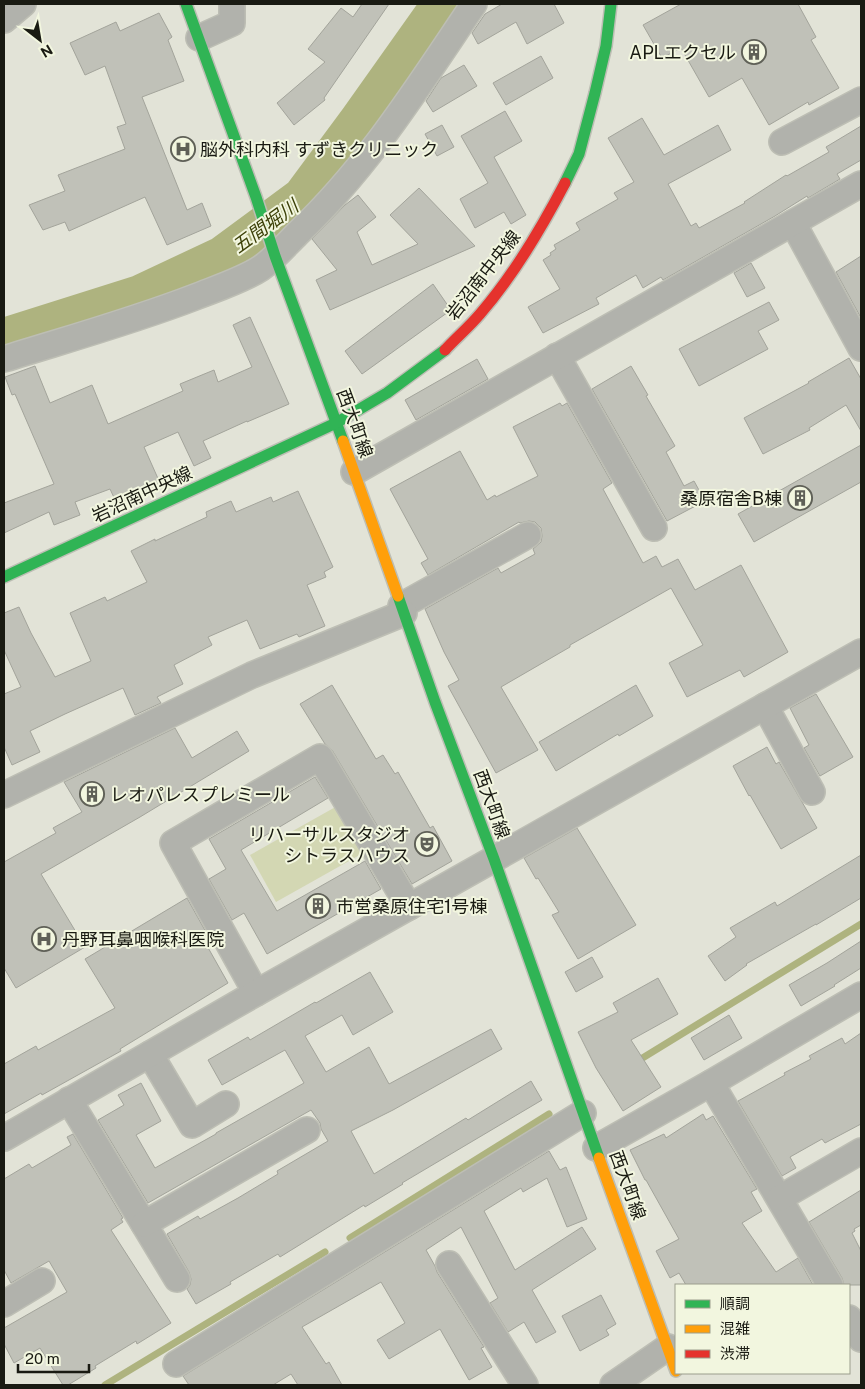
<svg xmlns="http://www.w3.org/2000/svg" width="865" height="1389" font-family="'Public Sans','Noto Sans JP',sans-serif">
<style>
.green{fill:#d3d7b3}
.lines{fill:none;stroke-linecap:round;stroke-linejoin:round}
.stream{stroke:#aeb37f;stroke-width:7}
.river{stroke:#aeb37f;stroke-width:42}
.building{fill:#c0c1b8;stroke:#a3a49b}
.street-casing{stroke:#bdbeb4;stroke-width:28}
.fast-casing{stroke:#bdbeb4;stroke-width:14}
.slow-casing{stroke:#bdbeb4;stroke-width:14}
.jam-casing{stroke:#bdbeb4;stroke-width:14}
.street{stroke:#b1b2ac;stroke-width:25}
.fast{stroke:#30b455;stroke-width:11}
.slow{stroke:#ff9f0a;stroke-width:11}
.jam{stroke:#e5322d;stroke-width:11}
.labels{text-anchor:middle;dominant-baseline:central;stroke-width:4;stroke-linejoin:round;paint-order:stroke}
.poi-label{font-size:18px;fill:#191a12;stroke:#f2f6df;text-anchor:start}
.street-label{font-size:18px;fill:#191a12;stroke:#f2f6df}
.water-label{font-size:19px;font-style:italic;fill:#3c4008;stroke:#f2f6df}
</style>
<rect width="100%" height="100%" fill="#e2e3d7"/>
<path class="green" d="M339 805 365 852 276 902 250 855Z"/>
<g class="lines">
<g class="stream">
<path d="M636 1062 861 924"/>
<path d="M350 1238 549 1114"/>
<path d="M105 1385 325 1252"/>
</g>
<path class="river" d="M4 339 140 296 223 257 303 198 360 121 443 4"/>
</g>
<g class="building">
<path d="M362 4H389L324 98 325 100 294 125 277 103 325 62 308 49 341 8 353 17Z"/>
<path d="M502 4H554L564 23 527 44 516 22 478 44 472 33 485 14Z"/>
<path d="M681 4H798L816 37 811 40 839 88 809 105 808 102 769 125 742 78 709 97 681 48 662 58 643 25Z"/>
<path d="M159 13 172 37 168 40 184 81 142 97 187 210 202 203 211 226 167 245 145 197 69 231 65 222 43 230 29 205 65 191 58 175 125 149 117 127 126 124 105 66 85 75 70 43 116 22 120 31Z"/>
<path d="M541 56 553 78 506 105 493 83Z"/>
<path d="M464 65 477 86 433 112 426 101 441 78Z"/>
<path d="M505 111 522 141 494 157 526 215 511 224 504 212 475 228 460 199 488 183 461 136Z"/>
<path d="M642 118 664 155 718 125 731 150 668 184 691 226 696 223 699 228 745 203 744 202 786 175 787 176 829 152 826 147 861 126V160L837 174 840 179 808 198 807 196 775 216 663 280 661 277 643 288 636 275 596 298 599 304 543 333 528 307 560 289 543 260 551 255 550 253 556 249 554 245 580 230 576 223 618 199 614 193 634 182 608 138Z"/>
<path d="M442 125 454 147 437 156 425 134Z"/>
<path d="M419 188 475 246 330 310 316 280 337 270 312 239 345 205 358 195 376 217 357 232 372 265 418 244 390 215Z"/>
<path d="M861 256V318L836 272Z"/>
<path d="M751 263 765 288 747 297 734 273Z"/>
<path d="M433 284 451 310 362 374 345 351Z"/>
<path d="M769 302 779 320 758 331 768 349 699 386 679 349Z"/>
<path d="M250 317 289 404 247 422V421L203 441 211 458 194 466 178 432 144 447 160 483 117 504 110 489 75 502 80 515 54 525 49 512 4 533V503L54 484 15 394 12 395 5 377 35 366 50 403 92 385 108 424 183 391 180 384 214 370 218 382 252 367 233 325Z"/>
<path d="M849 358 861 379V431L846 405 809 428 810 430 763 454 744 418 809 383 808 382Z"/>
<path d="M477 359 488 379 416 420 405 400Z"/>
<path d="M631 366 648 395 646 396 675 446 666 452 684 486 694 481 705 501 667 521 592 389Z"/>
<path d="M560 403 562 406 567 403 612 483 603 489 643 563 656 556 662 567 678 559 695 590 741 565 788 652 744 677 740 670 687 697 669 663 703 645 671 588 570 645V647L501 687 538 750 496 773 448 686 459 680 444 652 425 609 498 568 501 573 535 554 533 549 541 542 542 536 541 528 535 522 529 521 520 523 519 522 428 575 421 563 428 559 390 489 460 451 487 500 495 495 496 497 538 476 513 427Z"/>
<path d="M861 445V482L754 542 738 514Z"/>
<path d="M298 491 333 567 324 572 326 577 307 585 325 626 299 637 297 634 260 649 247 620 208 637 212 645 174 665 183 684 157 697 161 703 135 715 123 688 65 714 30 731 40 752 12 765 4 747V694L21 687 4 650V613L19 607 31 633 55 677 91 661 70 613 105 597 107 601 147 582 131 551 155 539V541L207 517 206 512 231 501 236 512 271 497 273 502Z"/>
<path d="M332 685 376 759 383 755 395 774 398 772 430 828 433 826 452 861 412 884 332 750 325 744 300 704Z"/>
<path d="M636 685 653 716 619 736 618 734 556 771 539 742Z"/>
<path d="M816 694 853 757 820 776 804 748 809 745 790 708Z"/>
<path d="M175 728 192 758 237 731 249 751 140 817 41 874 85 947 16 988 4 968V862L56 833 53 828 82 812 64 782Z"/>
<path d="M767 747 776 764 779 762 817 828 781 849 750 795 749 796 733 766Z"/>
<path d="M315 777 328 798 241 850 277 911 365 861 381 889 267 954 244 913 232 920 209 879 226 869 209 839Z"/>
<path d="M577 828 636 925 578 959 552 915 559 912 538 878 536 879 524 858Z"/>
<path d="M861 855V898L816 925V924L746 964 747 965 725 981 708 956 736 937 730 928 775 902 777 906Z"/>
<path d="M187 898 207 934 202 937 228 983 120 1049 121 1051 42 1095 41 1093 4 1114V1064L36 1046 38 1050 115 1008 85 959Z"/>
<path d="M861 941V968L834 985 835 986 801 1006 789 985 827 963Z"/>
<path d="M592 957 603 977 576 992 565 972Z"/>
<path d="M370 972 393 1012 353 1035 342 1015 305 1036 326 1072 369 1047 389 1084 491 1029 502 1049 393 1110 351 1131 374 1174 466 1118 468 1120 531 1081 542 1100 402 1183 403 1184 365 1207 364 1205 280 1257 278 1254 230 1282 231 1284 196 1304 187 1289 190 1285 191 1279 189 1272 167 1234 198 1216 200 1219 238 1198 278 1174 277 1171 328 1141 321 1129 320 1123 311 1110 148 1203 98 1120 124 1105 118 1095 141 1083 161 1121 136 1135 155 1168 216 1134V1133L304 1083 285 1050 222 1085 208 1060 248 1037 250 1040 315 1002 316 1003Z"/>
<path d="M658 978 678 1014 631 1040 661 1087 623 1111 596 1068 578 1032 618 1012 613 1003Z"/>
<path d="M729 1015 742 1038 704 1060 691 1038Z"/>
<path d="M861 1033V1124L825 1143 822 1139 790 1157 796 1168 782 1176 738 1101 785 1075 784 1073 811 1059 809 1056 842 1038 845 1044Z"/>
<path d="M703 1114 706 1120 713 1116 757 1189 751 1192 762 1211 742 1223 776 1272 798 1258 813 1285H686L679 1273 670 1278 656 1251 679 1239 646 1180H645L630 1150 664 1134 666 1138Z"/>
<path d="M73 1134 123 1218 121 1219 123 1222 111 1230 171 1323 137 1344 136 1341 95 1366 96 1368 68 1385H63L40 1348 14 1363 4 1344V1328L67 1292 49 1261 11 1283 4 1270V1179L29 1164 32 1168 71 1145 67 1137Z"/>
<path d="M549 1151 560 1170 566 1167 587 1219 567 1227 547 1178 523 1192 521 1188 484 1211 515 1270 582 1227 596 1249 532 1290 556 1332 536 1343 524 1322 508 1332 490 1303 498 1298 461 1227 426 1250 435 1266 437 1272 484 1347 481 1348 492 1367 469 1380 440 1329 389 1359 377 1340 405 1323 381 1282 302 1327 326 1364 329 1362 342 1385H298L291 1374 273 1385H189L183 1376Z"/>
<path d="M861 1190V1225L854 1229 855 1231 852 1233 861 1251V1285H844L842 1278 809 1222Z"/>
<path d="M601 1295 616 1324 606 1330 609 1335 580 1351 562 1316Z"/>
</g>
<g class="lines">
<defs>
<g id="street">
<path d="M4 20 23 4"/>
<path d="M199 38 232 23V4"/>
<path d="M782 142 861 100"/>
<path d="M793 223 861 348"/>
<path d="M557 356 654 528"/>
<path d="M4 359C68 339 133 321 195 297 215 289 243 280 261 268 274 259 285 246 297 234 369 166 419 85 474 4"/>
<path d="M354 472 861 184"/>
<path d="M401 606 528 535"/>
<path d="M765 706 812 792"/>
<path d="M4 795 252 675 404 613"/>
<path d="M256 993 173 843 320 757 409 907"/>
<path d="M150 1054 192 1125 226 1104"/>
<path d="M711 1083 830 1285"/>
<path d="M69 1100 177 1279"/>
<path d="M4 1138 256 993 861 652"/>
<path d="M596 1148 711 1083 861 995"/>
<path d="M780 1198 861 1151"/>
<path d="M144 1224 307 1130"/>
<path d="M449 1264 525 1385"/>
<path d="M4 1304 42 1281"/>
<path d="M849 1318 861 1339"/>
<path d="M176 1364 583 1113"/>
<path d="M613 1385 668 1347"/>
</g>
<g id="fast">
<path d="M186 4 256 197 275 256 343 441"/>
<path d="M565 183 579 154 595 93 606 46 611 4"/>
<path d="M4 577 336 423 387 393 445 350"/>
<path d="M398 596 435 702 494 859 599 1158"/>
</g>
<g id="slow">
<path d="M343 441 398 596"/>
<path d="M599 1158 676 1371"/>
</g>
<path id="jam" d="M445 350C456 338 469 327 480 314 514 275 541 229 565 183"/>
</defs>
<use href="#street" class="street-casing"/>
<use href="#fast" class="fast-casing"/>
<use href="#slow" class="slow-casing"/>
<use href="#jam" class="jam-casing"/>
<use href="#street" class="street"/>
<use href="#fast" class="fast"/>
<use href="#slow" class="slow"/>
<use href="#jam" class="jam"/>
</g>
<defs>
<symbol id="building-ring" viewBox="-11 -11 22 22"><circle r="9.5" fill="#f2f6df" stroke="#5f6057" stroke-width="1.5"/><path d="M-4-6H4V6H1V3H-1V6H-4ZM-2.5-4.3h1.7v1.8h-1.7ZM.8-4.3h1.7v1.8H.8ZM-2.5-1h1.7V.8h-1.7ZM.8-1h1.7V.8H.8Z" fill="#5f6057"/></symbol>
<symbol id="hospital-ring" viewBox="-11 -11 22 22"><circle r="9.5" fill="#f2f6df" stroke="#5f6057" stroke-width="1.5"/><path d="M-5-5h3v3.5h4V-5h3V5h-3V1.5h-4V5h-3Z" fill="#5f6057"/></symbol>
<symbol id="theatre-ring" viewBox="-11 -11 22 22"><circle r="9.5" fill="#f2f6df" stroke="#5f6057" stroke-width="1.5"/><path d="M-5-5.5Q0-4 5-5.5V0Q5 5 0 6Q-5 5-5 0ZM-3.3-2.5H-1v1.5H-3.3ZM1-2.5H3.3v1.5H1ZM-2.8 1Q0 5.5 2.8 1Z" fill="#5f6057"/></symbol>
</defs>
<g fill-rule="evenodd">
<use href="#building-ring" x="740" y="38" width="28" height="28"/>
<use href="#hospital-ring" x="169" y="135" width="28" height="28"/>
<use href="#building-ring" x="786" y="484" width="28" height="28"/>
<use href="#building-ring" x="78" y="780" width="28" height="28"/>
<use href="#theatre-ring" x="413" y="830" width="28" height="28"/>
<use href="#building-ring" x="304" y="892" width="28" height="28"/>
<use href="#hospital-ring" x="30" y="925" width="28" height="28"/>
</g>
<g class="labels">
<g class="poi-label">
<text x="736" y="52" text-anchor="end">APLエクセル</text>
<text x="200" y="149">脳外科内科 すずきクリニック</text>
<text x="782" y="498" text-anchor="end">桑原宿舎B棟</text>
<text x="110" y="794">レオパレスプレミール</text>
<text x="410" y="834" text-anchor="end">リハーサルスタジオ<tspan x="410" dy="21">シトラスハウス</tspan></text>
<text x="336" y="906">市営桑原住宅1号棟</text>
<text x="62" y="939">丹野耳鼻咽喉科医院</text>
</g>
<g class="street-label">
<text transform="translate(483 275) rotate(-52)">岩沼南中央線</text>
<text transform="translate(355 423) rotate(70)">西大町線</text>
<text transform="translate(142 494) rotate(-25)">岩沼南中央線</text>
<text transform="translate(492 804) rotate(70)">西大町線</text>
<text transform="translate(628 1185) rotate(70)">西大町線</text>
</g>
<g class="water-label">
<text transform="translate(265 226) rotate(-36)">五間堀川</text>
</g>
</g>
<rect width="865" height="1389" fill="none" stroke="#191a12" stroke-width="10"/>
<rect x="675" y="1284" width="175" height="90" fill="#f2f6df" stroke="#9b9e8d"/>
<rect x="685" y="1300" width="25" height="8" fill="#30b455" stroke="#9b9e8d"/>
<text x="720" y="1309" font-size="15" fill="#191a12">順調</text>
<rect x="685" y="1325" width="25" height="8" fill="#ff9f0a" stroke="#9b9e8d"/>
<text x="720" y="1334" font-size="15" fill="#191a12">混雑</text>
<rect x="685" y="1350" width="25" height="8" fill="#e5322d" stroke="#9b9e8d"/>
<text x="720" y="1359" font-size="15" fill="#191a12">渋滞</text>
<g transform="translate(40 40) rotate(149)" stroke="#f2f6df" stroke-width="4" paint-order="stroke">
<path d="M0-4L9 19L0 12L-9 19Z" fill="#191a12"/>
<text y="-8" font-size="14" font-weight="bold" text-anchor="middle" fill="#191a12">N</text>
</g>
<path d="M18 1364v8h71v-8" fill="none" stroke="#191a12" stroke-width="2.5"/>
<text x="25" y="1364" font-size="15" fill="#191a12" stroke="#f2f6df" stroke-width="4" paint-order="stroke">20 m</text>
</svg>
